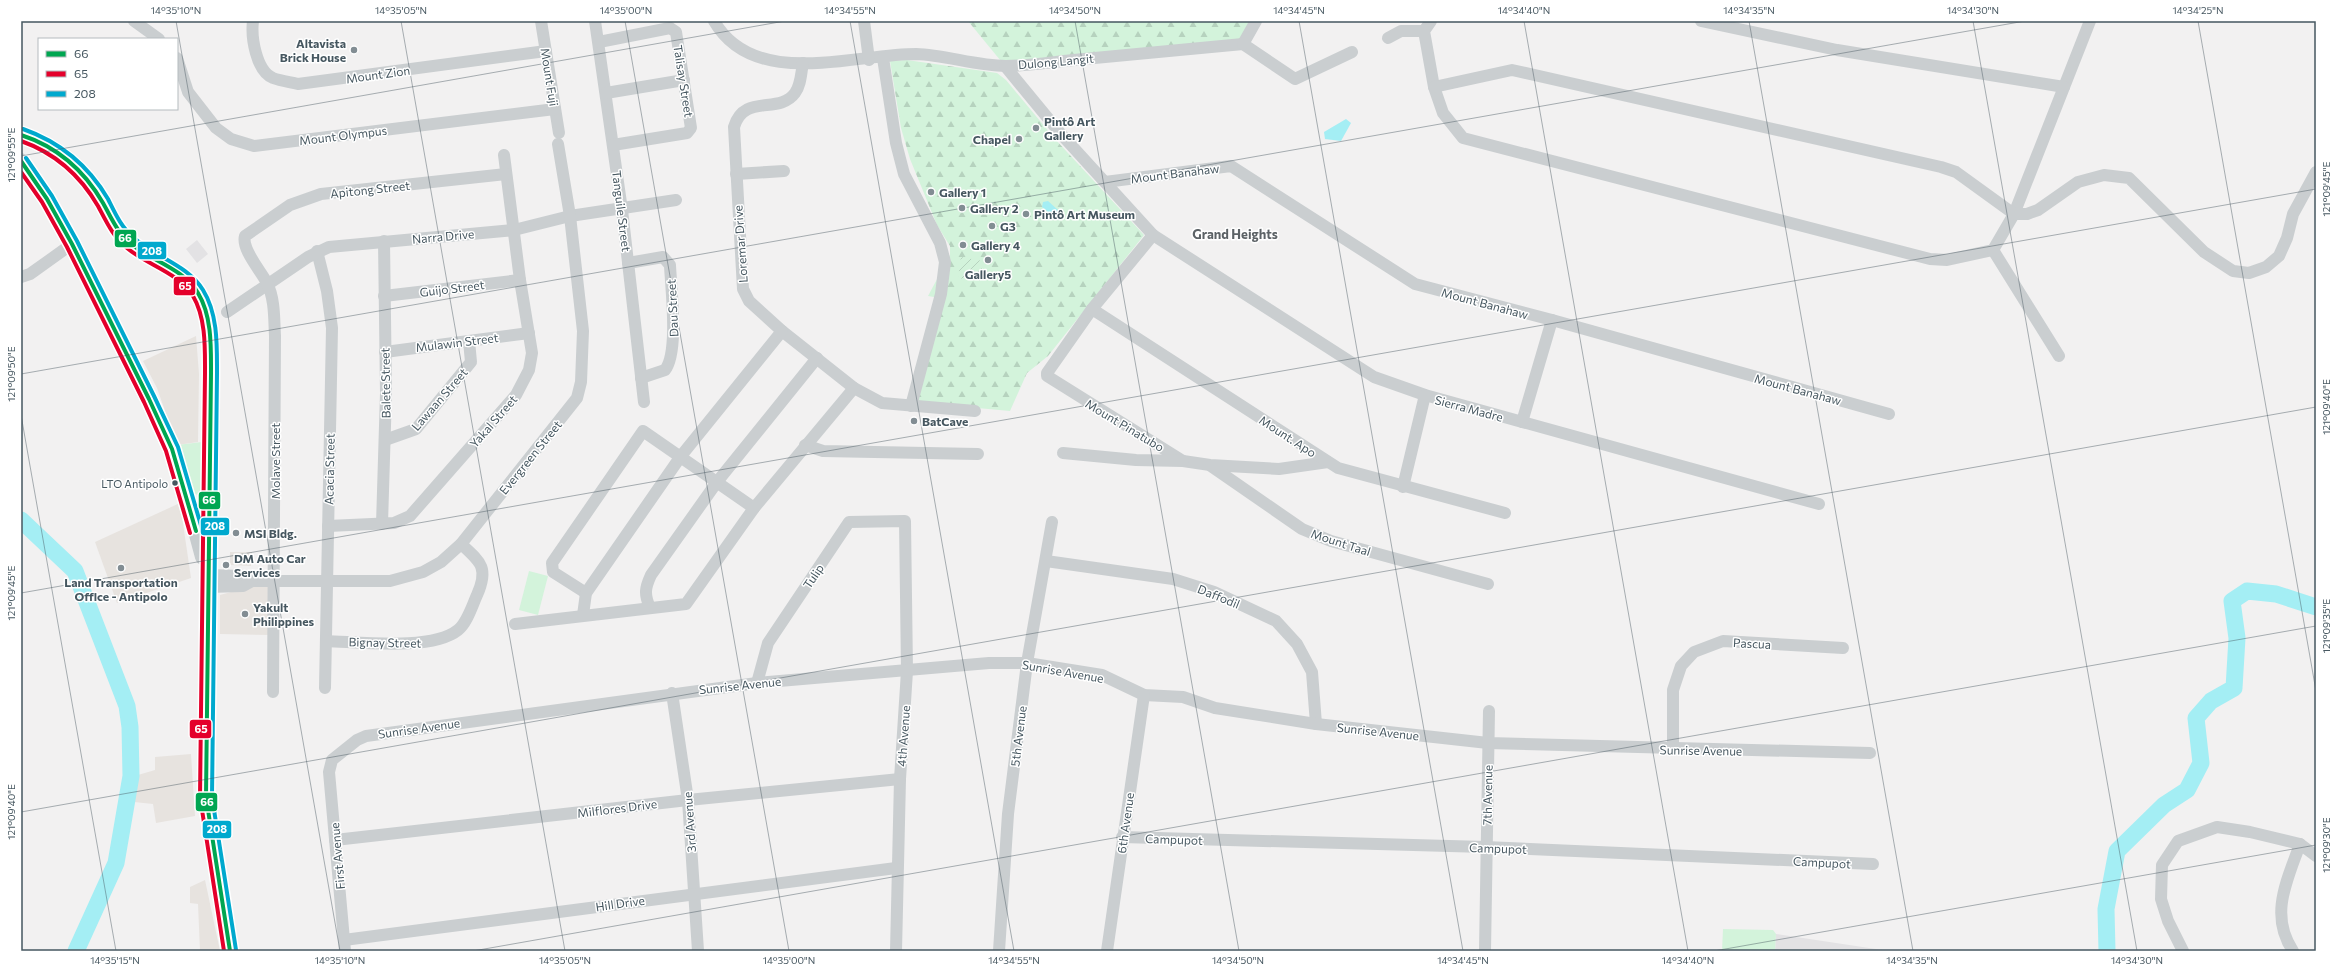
<svg xmlns="http://www.w3.org/2000/svg" width="2337" height="972" font-family="Commissioner,sans-serif">
<style>
.commercial{fill:#e7e3df}
.education{fill:#e3e2e4}
.grass{fill:#d3f3db}
.forest{fill:url(#forest-firs)}
.garden{fill:url(#garden-furrows)}
.water{fill:#a4eef4}
.lines{fill:none;stroke-linecap:round;stroke-linejoin:round}
.river{stroke:#a4eef4;stroke-width:17}
.minor{stroke:#caced0;stroke-width:12}
.major{stroke:#c7ccce;stroke-width:16}
.bus-1-casing{stroke:#fff;stroke-width:7}
.bus-2-casing{stroke:#fff;stroke-width:7}
.bus-3-casing{stroke:#fff;stroke-width:7}
.bus-1{stroke:#00a651;stroke-width:4}
.bus-2{stroke:#e4002b;stroke-width:4}
.bus-3{stroke:#00a9ce;stroke-width:4}
.ticks{fill:none;stroke:#465760;stroke-width:1;stroke-opacity:0.45}
.poi-dot{fill:#828d93;stroke:#fff;stroke-width:1.5}
.bus-dot{fill:#465760;stroke:#fff;stroke-width:1.5}
.labels{text-anchor:middle;dominant-baseline:central;stroke-width:3;stroke-linejoin:round;paint-order:stroke}
.bus-label{font-size:11px;fill:#465760;stroke:#fff;text-anchor:end}
.poi-label{font-size:12px;font-weight:bold;fill:#465760;stroke:#fff;text-anchor:start}
.street-label{font-size:12px;fill:#465760;stroke:#fff}
.neighbourhood-label{font-size:13px;font-weight:bold;fill:#5c6266;stroke:#fff}
.line-badge{stroke:#fff;stroke-width:1.5}
.badge-label{font-size:11px;text-anchor:middle;font-weight:bold;fill:#fff}
.neatline{fill:none;stroke:#465760;stroke-width:1.5}
.ticks-label{font-size:10px;text-anchor:middle;fill:#465760}
</style>
<defs>
<pattern id="forest-firs" width="22" height="20" patternUnits="userSpaceOnUse"><rect width="22" height="20" fill="#d3f3db"/><path d="M5 1l3.5 6h-7zM16 11l3.5 6h-7z" fill="#b6d2be"/></pattern>
<pattern id="garden-furrows" width="10" height="10" patternUnits="userSpaceOnUse"><rect width="10" height="10" fill="#d3f3db"/><path d="M-1 1l2-2M0 10L10 0M9 11l2-2" fill="none" stroke="#b6d2be"/></pattern>
</defs>
<rect width="100%" height="100%" fill="#f2f1f1"/>
<g class="commercial">
<path d="M196 336 199 374 198 442 177 445 157 388 143 361Z"/>
<path d="M180 503 191 578 117 603 95 542Z"/>
<path d="M230 552H252L251 566 230 565Z"/>
<path d="M250 587H271V635L220 634V595Z"/>
<path d="M191 754 195 816 156 823 153 804 134 802 133 789 138 775 155 770V757Z"/>
<path d="M205 880 220 951H200L198 904 190 903V887Z"/>
</g>
<g class="education">
<path d="M197 240 208 254 197 263 186 249Z"/>
<path d="M1776 934 1889 951H1775Z"/>
</g>
<g class="grass">
<path d="M202 442 201 496 195 494 177 445Z"/>
<path d="M529 571 548 576 538 615 519 610Z"/>
<path d="M1723 929 1773 930 1776 934 1775 951H1722Z"/>
</g>
<g class="forest">
<path d="M968 21H1256L1243 44 1005 66Z"/>
<path d="M907 60 997 73 1006 80 1055 139 1144 235 1048 356 1027 373 1010 411 912 402 945 299 928 296 950 255V246L937 225 910 159 901 128 890 61Z"/>
</g>
<path class="garden" d="M961 257 983 261 980 281 958 278Z"/>
<g class="water">
<path d="M1346 119 1351 123 1341 141 1325 139 1324 132Z"/>
<path d="M1048 201 1058 210 1055 217H1049L1047 211 1042 207 1043 202Z"/>
</g>
<g class="lines">
<g class="river">
<path d="M21 520 75 571 127 706 130 727 131 776 116 863 76 951"/>
<path d="M2107 951 2106 909 2117 851 2164 805 2187 790 2201 763 2196 718 2211 701 2234 688 2237 638 2232 601 2247 591 2276 594 2316 607"/>
</g>
<g class="minor">
<path d="M134 21 159 39"/>
<path d="M253 21C251 37 256 71 273 78 281 81 290 82 298 84L546 51"/>
<path d="M541 21 559 133"/>
<path d="M595 21 622 210 644 402"/>
<path d="M714 21C754 90 853 54 916 54 946 55 976 66 1006 66 1031 66 1058 61 1084 59 1137 54 1190 49 1243 44"/>
<path d="M864 21 869 60"/>
<path d="M1431 21 1424 31 1434 87 1443 113 1463 138 1930 259 1947 260 1993 250 2014 214 2090 21"/>
<path d="M1701 21 1837 50 2064 87"/>
<path d="M1388 38 1401 31H1424"/>
<path d="M599 42 670 28 676 32 691 128 687 133 613 145"/>
<path d="M1243 44 1295 79 1352 52"/>
<path d="M1243 44 1256 21"/>
<path d="M177 58 188 92 216 128 231 139 254 146 555 109"/>
<path d="M883 58 896 143 904 174 940 243 945 262 941 294 911 406"/>
<path d="M803 63C801 73 801 85 795 93 779 115 744 93 734 127L743 289 749 301 782 331 854 388 882 403 975 411"/>
<path d="M1005 66 1061 134 1153 235 1374 377 1425 395 1819 504"/>
<path d="M1434 87 1512 70 1941 167 1956 172 2014 214H2027L2038 210 2078 182 2104 175 2129 178 2204 252 2233 271 2249 273 2266 267 2279 256 2287 238 2293 214 2316 172"/>
<path d="M606 93 684 80"/>
<path d="M736 174 784 171"/>
<path d="M1105 182 1231 166 1415 284 1552 320 1889 414"/>
<path d="M1153 235 1092 309 1047 373V376L1183 461 1210 465 1279 469 1328 462"/>
<path d="M1993 250 2059 356"/>
<path d="M317 251 327 291 332 328 325 688"/>
<path d="M628 263 663 257 670 265C671 289 679 352 665 370L641 378"/>
<path d="M21 277 30 274 72 244"/>
<path d="M384 296 520 280"/>
<path d="M1092 309 1338 468 1505 513"/>
<path d="M227 312 308 257 329 247 514 230 570 216 676 200"/>
<path d="M385 352 529 333"/>
<path d="M1522 422 1552 320"/>
<path d="M385 440 416 429 471 362 469 341"/>
<path d="M805 445 823 451 978 454"/>
<path d="M1063 453 1136 460 1183 461"/>
<path d="M1211 466 1302 529 1331 541 1488 584"/>
<path d="M1403 487 1425 395"/>
<path d="M382 524 386 393 384 241"/>
<path d="M328 526 394 523 410 516 516 395 529 370 532 353 520 280 504 155"/>
<path d="M1046 561 1173 579 1214 592 1276 621 1297 644 1312 672 1316 724"/>
<path d="M208 575 244 576 252 581"/>
<path d="M252 581H390L423 572 441 562 461 544 577 398 581 382 583 331 570 216 558 144"/>
<path d="M208 587 243 586 252 581"/>
<path d="M586 593 553 572 552 563 643 431 754 508"/>
<path d="M650 608C644 594 645 588 651 575L717 482 817 358"/>
<path d="M583 615 586 593 681 456 782 331"/>
<path d="M515 624 686 604 754 508 854 388"/>
<path d="M326 641C360 642 432 651 458 630 467 623 472 606 477 595 489 568 481 562 461 544"/>
<path d="M757 683 768 643 849 522 905 521 907 671 900 779 896 951"/>
<path d="M273 692 275 336C274 319 275 299 267 283 261 271 241 249 245 236L290 205 321 194 506 174"/>
<path d="M672 693 688 800 698 951"/>
<path d="M1673 749V690L1681 666 1694 652 1723 641 1843 648"/>
<path d="M1122 837 1485 847 1873 864"/>
<path d="M335 840 688 800 900 779"/>
<path d="M344 940 896 868"/>
<path d="M345 951 329 772 332 760 357 740 366 736 757 683 989 663H1027L1102 675 1144 695 1183 697 1215 708 1316 724 1488 743 1870 753"/>
<path d="M999 951 1008 814 1027 663 1052 522"/>
<path d="M1107 951 1144 695"/>
<path d="M1485 951 1489 711"/>
<path d="M2183 951 2168 921 2161 899 2162 865 2178 841 2217 827 2250 832 2300 844 2316 856"/>
<path d="M2293 951C2269 915 2287 881 2300 844"/>
</g>
<g class="major">
<path d="M21 135C58 145 85 170 103 203 111 217 117 232 130 243 150 262 184 268 198 293 211 316 211 347 211 373L206 797 230 951"/>
<path d="M21 161 47 199 72 244 169 441 181 475 203 557"/>
</g>
<defs>
<g id="bus-1">
<path d="M21 135C58 147 84 170 103 203 111 217 117 232 130 243 151 261 183 268 198 293 212 316 211 347 211 373L206 797 230 951"/>
<path d="M21 161 47 199 72 244 149 399 172 449 196 531"/>
</g>
<g id="bus-2">
<path d="M21 141C55 153 80 175 98 206 106 221 113 237 127 248 147 265 178 272 193 296 206 318 205 348 205 373L200 797 224 951"/>
<path d="M21 172 42 202 67 247 144 402 166 451 190 533"/>
</g>
<g id="bus-3">
<path d="M23 129C60 142 88 165 108 199 115 213 121 227 133 237 154 257 187 264 203 290 218 314 217 346 217 373L212 797 236 950"/>
<path d="M26 158 52 196 77 241 154 396 178 447 202 529"/>
</g>
</defs>
<use href="#bus-1" class="bus-1-casing"/>
<use href="#bus-2" class="bus-2-casing"/>
<use href="#bus-3" class="bus-3-casing"/>
<use href="#bus-1" class="bus-1"/>
<use href="#bus-2" class="bus-2"/>
<use href="#bus-3" class="bus-3"/>
</g>
<path class="ticks" d="M176 21 340 951M401 21 565 951M625 21 789 951M850 21 1014 951M1075 21 1239 951M1299 21 1463 951M1524 21 1688 951M1749 21 1913 951M1973 21 2137 951M2198 21 2316 691M21 156 785 21M21 374 2025 21M21 415 116 951M21 593 2316 189M21 812 2316 407M473 951 2316 626M1714 951 2316 845"/>
<g class="poi-dot">
<circle cx="354" cy="50" r="4"/>
<circle cx="1036" cy="128" r="4"/>
<circle cx="1019" cy="139" r="4"/>
<circle cx="931" cy="192" r="4"/>
<circle cx="962" cy="208" r="4"/>
<circle cx="1026" cy="214" r="4"/>
<circle cx="992" cy="226" r="4"/>
<circle cx="963" cy="245" r="4"/>
<circle cx="988" cy="260" r="4"/>
<circle cx="914" cy="421" r="4"/>
<circle cx="236" cy="533" r="4"/>
<circle cx="226" cy="565" r="4"/>
<circle cx="121" cy="568" r="4"/>
<circle cx="245" cy="614" r="4"/>
</g>
<circle class="bus-dot" cx="175" cy="483" r="3.5"/>
<g class="labels">
<g class="bus-label">
<text x="168" y="483">LTO Antipolo</text>
</g>
<g class="poi-label">
<text x="346" y="43" text-anchor="end">Altavista<tspan x="346" dy="14">Brick House</tspan></text>
<text x="1044" y="121">Pintô Art<tspan x="1044" dy="14">Gallery</tspan></text>
<text x="1011" y="139" text-anchor="end">Chapel</text>
<text x="939" y="192">Gallery 1</text>
<text x="970" y="208">Gallery 2</text>
<text x="1034" y="214">Pintô Art Museum</text>
<text x="1000" y="226">G3</text>
<text x="971" y="245">Gallery 4</text>
<text x="988" y="274" text-anchor="middle">Gallery5</text>
<text x="922" y="421">BatCave</text>
<text x="244" y="533">MSI Bldg.</text>
<text x="234" y="558">DM Auto Car<tspan x="234" dy="14">Services</tspan></text>
<text x="121" y="582" text-anchor="middle">Land Transportation<tspan x="121" dy="14">Office - Antipolo</tspan></text>
<text x="253" y="607">Yakult<tspan x="253" dy="14">Philippines</tspan></text>
</g>
<g class="street-label">
<text transform="translate(1056 61) rotate(-5)">Dulong Langit</text>
<text transform="translate(378 74) rotate(-8)">Mount Zion</text>
<text transform="translate(550 77) rotate(81)">Mount Fuji</text>
<text transform="translate(684 81) rotate(81)">Talisay Street</text>
<text transform="translate(343 135) rotate(-7)">Mount Olympus</text>
<text transform="translate(1175 173) rotate(-7)">Mount Banahaw</text>
<text transform="translate(370 189) rotate(-6)">Apitong Street</text>
<text transform="translate(622 211) rotate(83)">Tanguile Street</text>
<text transform="translate(443 236) rotate(-5)">Narra Drive</text>
<text transform="translate(740 244) rotate(-94)">Loremar Drive</text>
<text transform="translate(452 288) rotate(-7)">Guijo Street</text>
<text transform="translate(1485 303) rotate(15)">Mount Banahaw</text>
<text transform="translate(672 308) rotate(-93)">Dau Street</text>
<text transform="translate(457 342) rotate(-7)">Mulawin Street</text>
<text transform="translate(385 383) rotate(-91)">Balete Street</text>
<text transform="translate(1798 389) rotate(15)">Mount Banahaw</text>
<text transform="translate(439 399) rotate(-49)">Lawaan Street</text>
<text transform="translate(1469 408) rotate(15)">Sierra Madre</text>
<text transform="translate(493 421) rotate(-49)">Yakal Street</text>
<text transform="translate(1125 425) rotate(31)">Mount Pinatubo</text>
<text transform="translate(1288 436) rotate(33)">Mount. Apo</text>
<text transform="translate(530 457) rotate(-51)">Evergreen Street</text>
<text transform="translate(275 461) rotate(-90)">Molave Street</text>
<text transform="translate(329 469) rotate(-89)">Acacia Street</text>
<text transform="translate(1341 542) rotate(18)">Mount Taal</text>
<text transform="translate(813 576) rotate(-56)">Tulip</text>
<text transform="translate(1219 596) rotate(22)">Daffodil</text>
<text transform="translate(385 642) rotate(1)">Bignay Street</text>
<text transform="translate(1752 643) rotate(3)">Pascua</text>
<text transform="translate(1063 671) rotate(10)">Sunrise Avenue</text>
<text transform="translate(740 685) rotate(-6)">Sunrise Avenue</text>
<text transform="translate(419 728) rotate(-8)">Sunrise Avenue</text>
<text transform="translate(1378 731) rotate(6)">Sunrise Avenue</text>
<text transform="translate(903 736) rotate(-86)">4th Avenue</text>
<text transform="translate(1018 736) rotate(-83)">5th Avenue</text>
<text transform="translate(1701 750) rotate(1)">Sunrise Avenue</text>
<text transform="translate(1487 795) rotate(-89)">7th Avenue</text>
<text transform="translate(617 808) rotate(-7)">Milflores Drive</text>
<text transform="translate(689 822) rotate(-94)">3rd Avenue</text>
<text transform="translate(1125 823) rotate(-82)">6th Avenue</text>
<text transform="translate(1174 839) rotate(2)">Campupot</text>
<text transform="translate(1498 848) rotate(2)">Campupot</text>
<text transform="translate(337 856) rotate(-95)">First Avenue</text>
<text transform="translate(1822 862) rotate(3)">Campupot</text>
<text transform="translate(620 903) rotate(-8)">Hill Drive</text>
</g>
<g class="neighbourhood-label">
<text x="1235" y="234">Grand Heights</text>
</g>
</g>
<g class="line-badge">
<rect x="114" y="229" width="23" height="19" rx="4" fill="#00a651"/>
<rect x="137" y="241" width="30" height="19" rx="4" fill="#00a9ce"/>
<rect x="173" y="276" width="23" height="20" rx="4" fill="#e4002b"/>
<rect x="198" y="491" width="23" height="19" rx="4" fill="#00a651"/>
<rect x="200" y="517" width="30" height="19" rx="4" fill="#00a9ce"/>
<rect x="189" y="719" width="23" height="20" rx="4" fill="#e4002b"/>
<rect x="195" y="792" width="23" height="20" rx="4" fill="#00a651"/>
<rect x="202" y="820" width="30" height="19" rx="4" fill="#00a9ce"/>
</g>
<g class="badge-label">
<text x="125" y="242">66</text>
<text x="152" y="255">208</text>
<text x="185" y="290">65</text>
<text x="209" y="504">66</text>
<text x="215" y="530">208</text>
<text x="201" y="733">65</text>
<text x="207" y="806">66</text>
<text x="217" y="833">208</text>
</g>
<rect width="2337" height="972" fill="none" stroke="#ffffff" stroke-width="44"/>
<rect x="38" y="38" width="140" height="72" fill="#ffffff" stroke="#b5bcbf"/>
<rect x="46" y="51" width="20" height="6" fill="#00a651" stroke="#b5bcbf"/>
<text x="74" y="58" font-size="12" fill="#465760">66</text>
<rect x="46" y="71" width="20" height="6" fill="#e4002b" stroke="#b5bcbf"/>
<text x="74" y="78" font-size="12" fill="#465760">65</text>
<rect x="46" y="91" width="20" height="6" fill="#00a9ce" stroke="#b5bcbf"/>
<text x="74" y="98" font-size="12" fill="#465760">208</text>
<rect x="22" y="22" width="2293" height="928" class="neatline"/>
<g class="ticks-label">
<text x="176" y="14">14°35'10"N</text>
<text x="401" y="14">14°35'05"N</text>
<text x="626" y="14">14°35'00"N</text>
<text x="850" y="14">14°34'55"N</text>
<text x="1075" y="14">14°34'50"N</text>
<text x="1299" y="14">14°34'45"N</text>
<text x="1524" y="14">14°34'40"N</text>
<text x="1749" y="14">14°34'35"N</text>
<text x="1973" y="14">14°34'30"N</text>
<text x="2198" y="14">14°34'25"N</text>
<text transform="translate(11 155) rotate(-90)" y="4">121°09'55"E</text>
<text transform="translate(2326 189) rotate(-90)" y="4">121°09'45"E</text>
<text transform="translate(11 374) rotate(-90)" y="4">121°09'50"E</text>
<text transform="translate(2326 407) rotate(-90)" y="4">121°09'40"E</text>
<text transform="translate(11 593) rotate(-90)" y="4">121°09'45"E</text>
<text transform="translate(2326 626) rotate(-90)" y="4">121°09'35"E</text>
<text transform="translate(11 812) rotate(-90)" y="4">121°09'40"E</text>
<text transform="translate(2326 845) rotate(-90)" y="4">121°09'30"E</text>
<text x="115" y="964">14°35'15"N</text>
<text x="340" y="964">14°35'10"N</text>
<text x="565" y="964">14°35'05"N</text>
<text x="789" y="964">14°35'00"N</text>
<text x="1014" y="964">14°34'55"N</text>
<text x="1238" y="964">14°34'50"N</text>
<text x="1463" y="964">14°34'45"N</text>
<text x="1688" y="964">14°34'40"N</text>
<text x="1912" y="964">14°34'35"N</text>
<text x="2137" y="964">14°34'30"N</text>
</g>
</svg>
